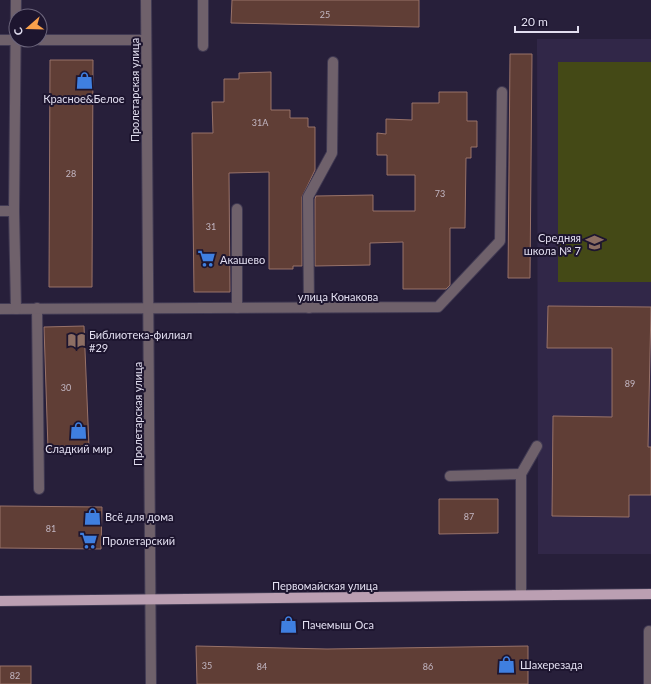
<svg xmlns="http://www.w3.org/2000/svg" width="651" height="684" font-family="Lato,sans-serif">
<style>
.built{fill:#312748}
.green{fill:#444916}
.building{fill:#603e36;stroke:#987269}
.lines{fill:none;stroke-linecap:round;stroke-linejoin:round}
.service-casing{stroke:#413a53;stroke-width:12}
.tertiary-casing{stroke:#413a53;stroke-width:12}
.primary-casing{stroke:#413a53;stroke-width:12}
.service{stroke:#6f616b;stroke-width:10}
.tertiary{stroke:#6f616b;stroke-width:10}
.primary{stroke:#bb9fb2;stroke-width:10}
.labels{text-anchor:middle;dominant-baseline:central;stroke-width:4;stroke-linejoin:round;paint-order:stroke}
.number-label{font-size:9px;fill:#c2b6c2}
.street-label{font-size:11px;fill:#e2def0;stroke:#1d152f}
.poi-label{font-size:11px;fill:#e2def0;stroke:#1d152f;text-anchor:start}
</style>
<rect width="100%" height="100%" fill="#271f3a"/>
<path class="built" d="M537 39H651V554H538Z"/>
<rect class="green" x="558" y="62" width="93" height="220"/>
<g class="building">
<path d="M232 0H419V27L231 23Z"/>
<path d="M510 54H532L530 278H508Z"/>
<path d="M50 60H93L92 287H49Z"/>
<path d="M271 72V110H290V118H308V127H315V170L302 197V266H293V269H269V172L229 173 230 292H194L192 133H213L212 102H224V79H239V73Z"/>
<path d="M439 92H467V121H477V147H471V158H466L465 228H450V285L446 289H403V242L370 243V265L315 266V199L316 196 373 195V211H415V175H387V155H377V133L386 134V119L412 120V103H439Z"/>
<path d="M548 306 651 307 648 447H651V495H629V517L552 516 553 416 612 417V348H547Z"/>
<path d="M84 326 89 447 48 449 44 327Z"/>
<path d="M439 499H498V533L439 534Z"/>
<path d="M0 506 102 507 101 549 0 548Z"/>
<path d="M196 646 327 649 528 646V684H197Z"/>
<rect x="0" y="666" width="31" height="18"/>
</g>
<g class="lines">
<defs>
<g id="service">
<path d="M0 40H16"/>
<path d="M40 40H146"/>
<path d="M203 46V0"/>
<path d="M0 211H14"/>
<path d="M37 308 39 489"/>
<path d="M237 308V209"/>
<path d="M309 308 308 197 332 153 333 62"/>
<path d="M0 309 438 307 500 241 502 92"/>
<path d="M16 309 14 211 16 0"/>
<path d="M450 476 521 474"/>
<path d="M521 595V474L537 446"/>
<path d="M649 684V631"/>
</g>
<path id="tertiary" d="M146 0 151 684"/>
<path id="primary" d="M0 601 651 594"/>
</defs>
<use href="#service" class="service-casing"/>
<use href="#tertiary" class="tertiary-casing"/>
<use href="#primary" class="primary-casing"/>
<use href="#service" class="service"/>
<use href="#tertiary" class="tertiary"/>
<use href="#primary" class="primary"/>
</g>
<defs>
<symbol id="shop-bare" viewBox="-9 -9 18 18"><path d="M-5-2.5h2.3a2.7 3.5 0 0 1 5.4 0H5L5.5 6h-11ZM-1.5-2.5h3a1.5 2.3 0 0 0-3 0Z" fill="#3f7fe0" stroke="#1d152f" stroke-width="2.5" paint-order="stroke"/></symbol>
<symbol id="school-bare" viewBox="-9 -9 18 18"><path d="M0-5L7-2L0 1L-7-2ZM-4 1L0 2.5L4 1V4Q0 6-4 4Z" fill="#8d6e63" stroke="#1d152f" stroke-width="2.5" paint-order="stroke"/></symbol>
<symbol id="supermarket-bare" viewBox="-9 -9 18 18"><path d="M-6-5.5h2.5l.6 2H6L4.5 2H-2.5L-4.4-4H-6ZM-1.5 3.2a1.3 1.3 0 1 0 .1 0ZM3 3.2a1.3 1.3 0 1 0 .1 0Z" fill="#3f7fe0" stroke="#1d152f" stroke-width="2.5" paint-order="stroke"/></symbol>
<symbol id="library-bare" viewBox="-9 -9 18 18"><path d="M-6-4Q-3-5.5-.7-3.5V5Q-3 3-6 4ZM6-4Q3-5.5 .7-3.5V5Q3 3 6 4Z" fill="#8d6e63" stroke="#1d152f" stroke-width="2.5" paint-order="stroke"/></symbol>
</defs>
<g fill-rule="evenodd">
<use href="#shop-bare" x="72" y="68" width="25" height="25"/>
<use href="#school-bare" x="582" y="230" width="25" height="25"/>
<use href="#supermarket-bare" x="194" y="246" width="25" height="25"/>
<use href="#library-bare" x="64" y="328" width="25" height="25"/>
<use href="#shop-bare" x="66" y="418" width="25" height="25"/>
<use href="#shop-bare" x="80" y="504" width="25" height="25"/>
<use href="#supermarket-bare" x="76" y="528" width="25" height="25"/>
<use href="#shop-bare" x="276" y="612" width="25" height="25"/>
<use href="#shop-bare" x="494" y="652" width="25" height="25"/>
</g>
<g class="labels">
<g class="number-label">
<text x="325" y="14">25</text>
<text x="260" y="122">31А</text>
<text x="71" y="173">28</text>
<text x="440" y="193">73</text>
<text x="211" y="226">31</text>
<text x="630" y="383">89</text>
<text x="66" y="387">30</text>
<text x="469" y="516">87</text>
<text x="51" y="528">81</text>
<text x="207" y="665">35</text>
<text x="262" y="666">84</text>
<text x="428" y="666">86</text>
<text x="15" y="675">82</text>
</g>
<g class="street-label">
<text transform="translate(134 90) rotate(-90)">Пролетарская улица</text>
<text x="338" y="296">улица Конакова</text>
<text transform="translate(137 414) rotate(-90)">Пролетарская улица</text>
<text x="325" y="585">Первомайская улица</text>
</g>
<g class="poi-label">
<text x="84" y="98" text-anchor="middle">Красное&amp;Белое</text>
<text x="581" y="237" text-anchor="end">Средняя<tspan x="581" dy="13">школа № 7</tspan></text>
<text x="220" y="259">Акашево</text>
<text x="89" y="334">Библиотека-филиал<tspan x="89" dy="13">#29</tspan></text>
<text x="79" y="448" text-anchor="middle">Сладкий мир</text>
<text x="105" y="516">Всё для дома</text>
<text x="102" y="540">Пролетарский</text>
<text x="302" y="624">Пачемыш Оса</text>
<text x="520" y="664">Шахерезада</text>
</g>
</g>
<g transform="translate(28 28) rotate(250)"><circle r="19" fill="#1d152f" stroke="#6c657c"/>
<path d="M0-3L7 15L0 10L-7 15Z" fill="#f8a04b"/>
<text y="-6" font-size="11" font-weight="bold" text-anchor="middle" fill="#e2def0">С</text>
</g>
<path d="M515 26v6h63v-6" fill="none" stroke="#e2def0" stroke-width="2"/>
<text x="521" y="26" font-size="12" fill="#e2def0" stroke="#1d152f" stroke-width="3" paint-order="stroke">20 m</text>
</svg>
